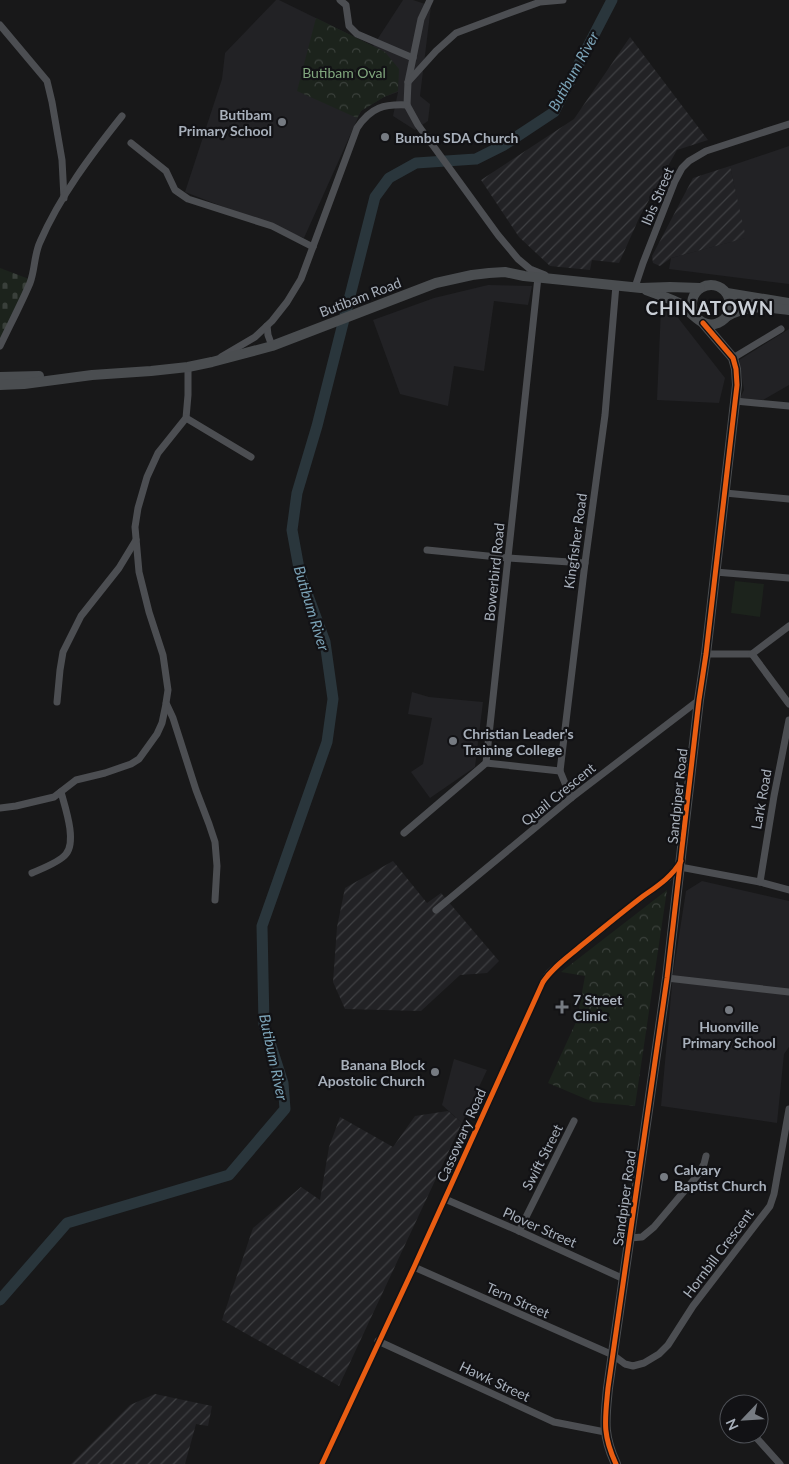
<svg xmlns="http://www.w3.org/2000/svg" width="789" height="1464" font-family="Lato,sans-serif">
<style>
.built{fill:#222225}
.industrial{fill:url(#industrial-furrows)}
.forest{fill:url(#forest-crowns)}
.cemetery{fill:url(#cemetery-stones)}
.pitch{fill:#1c231c}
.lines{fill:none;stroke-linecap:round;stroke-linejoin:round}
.river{stroke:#2a363c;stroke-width:11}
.street{stroke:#4c4e52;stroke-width:7}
.secondary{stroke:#4a4d50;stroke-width:10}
.cycleway-casing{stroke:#121215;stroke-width:8}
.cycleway{stroke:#e95d12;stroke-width:5}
.poi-dot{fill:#767b82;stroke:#121215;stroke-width:2}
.labels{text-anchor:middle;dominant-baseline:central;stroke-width:4.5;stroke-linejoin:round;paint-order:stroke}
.park-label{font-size:14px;fill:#81a77e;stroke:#121215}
.poi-label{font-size:14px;font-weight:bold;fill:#a8b0bb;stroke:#121215;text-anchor:start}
.street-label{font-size:14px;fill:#a8b0bb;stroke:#121215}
.water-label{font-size:15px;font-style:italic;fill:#7ca4b8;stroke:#121215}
.district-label{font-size:19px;font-weight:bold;letter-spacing:1px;fill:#cacfd6;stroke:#121215}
</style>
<defs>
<pattern id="industrial-furrows" width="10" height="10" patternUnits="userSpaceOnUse" patternTransform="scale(1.25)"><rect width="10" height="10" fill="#222225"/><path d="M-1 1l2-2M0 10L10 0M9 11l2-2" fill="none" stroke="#3f4043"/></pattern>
<pattern id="forest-crowns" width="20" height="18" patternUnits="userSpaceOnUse" patternTransform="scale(1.25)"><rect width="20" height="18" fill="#1c231c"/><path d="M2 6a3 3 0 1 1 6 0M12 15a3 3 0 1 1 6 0" fill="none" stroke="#3a403b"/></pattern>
<pattern id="cemetery-stones" width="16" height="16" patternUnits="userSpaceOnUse" patternTransform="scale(1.25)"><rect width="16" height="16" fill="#1c231c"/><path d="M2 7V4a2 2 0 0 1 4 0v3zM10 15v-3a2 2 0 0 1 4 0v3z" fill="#3a403b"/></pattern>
</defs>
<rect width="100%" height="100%" fill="#181819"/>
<g class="built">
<path d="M276 0H279L373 46 403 0H413L431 6 420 96 430 104 428 121 415 130 393 116 398 92 384 97 361 111 304 238 185 192 222 79 225 53Z"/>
<path d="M789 146V284L669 269 671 258 745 238 730 166Z"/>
<path d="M488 285 532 286 528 305 494 301 484 371 454 366 448 406 400 394 373 320 434 298Z"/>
<path d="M661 308 675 314 725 378 719 403 657 400Z"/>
<path d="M789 329V385L763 400 740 398 744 390 739 360Z"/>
<path d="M412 692 429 697 483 702 475 767 430 798 411 772 423 764 432 718 408 714Z"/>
<path d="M702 881 789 901V1047L784 1054 777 1123 661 1106 673 974 686 891Z"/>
<path d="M454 1059 487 1070 462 1123 442 1105Z"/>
</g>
<g class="industrial">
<path d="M630 37 708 140 677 150 640 216 619 263 592 260 590 270 550 266 519 237 481 180 574 119Z"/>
<path d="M730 166 746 238 671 258 660 266 653 263 652 256 693 178Z"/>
<path d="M393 861 427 903 441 893 499 961 487 973 460 975 421 1011 345 1009 333 982 337 927 345 888Z"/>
<path d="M448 1111 462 1123 339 1386 222 1320 253 1228 301 1187 320 1200 329 1147 340 1117 393 1147 415 1116Z"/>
<path d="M155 1394 212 1406 208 1426 196 1424 185 1464H71L130 1405Z"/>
</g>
<g class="forest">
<path d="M316 18 385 52 399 69 398 91 384 97 361 111 357 118 297 91Z"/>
<path d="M667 890 635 1106 593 1102 548 1083 577 1020 585 976 561 972Z"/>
</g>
<path class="cemetery" d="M0 268 29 279 0 343Z"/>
<path class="pitch" d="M735 581 764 584 760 617 731 613Z"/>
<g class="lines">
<path class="river" d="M0 1300 67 1223 229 1175 285 1109 283 1083 264 1024 262 926 327 742 333 699 325 642 300 574 292 530 297 493 317 426 375 197 389 178 416 163 476 159 504 145 554 112 612 0"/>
<g class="street">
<path d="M340 0 346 5 349 26 357 34 413 58"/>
<path d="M430 0 421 19 408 82 407 105 418 125 498 235 518 259 530 269 545 275"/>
<path d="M0 25 47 81 52 102 62 160 64 198"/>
<path d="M408 82 436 51 456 33 504 15 540 2 563 0"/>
<path d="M131 143 166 171 175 190 188 199 272 226 313 247"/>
<path d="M635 287 643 263 675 181 682 168 689 161 706 151 789 124"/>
<path d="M267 326 268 335 272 346"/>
<path d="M0 346C10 325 21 304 30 283 35 270 34 255 40 242 60 196 91 155 122 116"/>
<path d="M221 357 255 337 272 321 287 302 301 279 357 128C371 107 384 104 407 105"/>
<path d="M733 358 781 329"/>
<path d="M188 367V395L186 418 158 453 147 477 138 508 135 527 139 572 149 612 163 655 168 690 166 703 173 718 196 790 209 824 215 842 217 866 215 900"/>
<path d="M735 401 789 406"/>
<path d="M186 418 251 457"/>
<path d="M725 493 789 499"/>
<path d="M427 550 508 558 585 563"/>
<path d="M715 572 789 578"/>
<path d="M706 654H752L789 626"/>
<path d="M752 654 789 704"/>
<path d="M57 702 60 670 63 652 81 616 119 568 136 540"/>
<path d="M486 763 560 771"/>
<path d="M571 798 560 771 585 563 605 415 616 285"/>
<path d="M0 808 16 806 54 797 76 780 105 773 131 764 139 759 157 734 162 723 166 704"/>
<path d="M404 833 486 763 538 277"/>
<path d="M680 867 760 882 789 890"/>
<path d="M32 873C41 869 60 862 66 854 77 841 65 807 61 792"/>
<path d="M760 882 774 796 789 720"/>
<path d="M436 910 571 798 699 700"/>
<path d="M667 978 789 992"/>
<path d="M445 1199 519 1231 624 1279"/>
<path d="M519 1231 574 1121"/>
<path d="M630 1238 642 1237 654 1227 697 1176 704 1164 706 1156"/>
<path d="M414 1267 613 1355 625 1364 633 1366 644 1363 659 1354 668 1345 693 1306 770 1206 774 1194 789 1109"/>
<path d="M378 1341 554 1422 605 1432"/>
<path d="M753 1434 780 1464"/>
<path d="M322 1464 414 1267 543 982 549 973 560 963 628 908 668 878 680 863"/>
</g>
<g class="secondary">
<path d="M646 290C657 294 668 298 679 303 691 311 702 330 718 323 723 321 727 317 729 312 731 306 730 299 727 294 714 274 682 290 695 316"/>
<path d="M727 293 789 303"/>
<path d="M726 317C748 304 765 307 789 310"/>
<path d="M0 377 39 376"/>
<path d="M0 385 24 384 92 375 151 371 188 367 212 362 272 346 436 283 472 275 489 273 505 272 524 276 641 288 670 287 700 288"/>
<path d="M616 1464C602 1434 605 1420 608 1388L667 978 699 700 706 654 737 385 736 369 733 358 703 323"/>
</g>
<defs>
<g id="cycleway">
<path d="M322 1464 414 1267 543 982C553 967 568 957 582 945 602 929 621 913 642 897 656 887 672 877 681 861"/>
<path d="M616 1464C602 1434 605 1420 608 1388L667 978 699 700 706 654 737 385 736 369 733 358 703 323"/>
</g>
</defs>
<use href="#cycleway" class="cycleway-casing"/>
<use href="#cycleway" class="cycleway"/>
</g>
<g class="poi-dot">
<circle cx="282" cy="122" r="5"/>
<circle cx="385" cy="137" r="5"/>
<circle cx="453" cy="741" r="5"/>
<path d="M559.5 999.5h5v5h5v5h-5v5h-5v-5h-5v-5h5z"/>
<circle cx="729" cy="1010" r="5"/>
<circle cx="435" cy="1072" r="5"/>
<circle cx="664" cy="1177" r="5"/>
</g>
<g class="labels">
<g class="park-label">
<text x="344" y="72">Butibam Oval</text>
</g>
<g class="poi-label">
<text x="272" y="114" text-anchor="end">Butibam<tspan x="272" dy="16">Primary School</tspan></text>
<text x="395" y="137">Bumbu SDA Church</text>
<text x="463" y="733">Christian Leader's<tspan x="463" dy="16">Training College</tspan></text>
<text x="573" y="999">7 Street<tspan x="573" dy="16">Clinic</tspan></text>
<text x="729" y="1026" text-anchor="middle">Huonville<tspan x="729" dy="16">Primary School</tspan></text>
<text x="425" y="1064" text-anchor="end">Banana Block<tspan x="425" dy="16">Apostolic Church</tspan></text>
<text x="674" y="1169">Calvary<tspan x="674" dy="16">Baptist Church</tspan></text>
</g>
<g class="street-label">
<text transform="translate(657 196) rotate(-67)">Ibis Street</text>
<text transform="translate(360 297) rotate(-21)">Butibam Road</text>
<text transform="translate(575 541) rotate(-82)">Kingfisher Road</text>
<text transform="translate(494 572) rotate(-84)">Bowerbird Road</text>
<text transform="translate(558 794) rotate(-39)">Quail Crescent</text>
<text transform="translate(677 796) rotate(-84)">Sandpiper Road</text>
<text transform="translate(761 799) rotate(-80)">Lark Road</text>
<text transform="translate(461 1135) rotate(-66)">Cassowary Road</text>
<text transform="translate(542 1157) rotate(-63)">Swift Street</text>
<text transform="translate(624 1198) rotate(-82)">Sandpiper Road</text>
<text transform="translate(540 1227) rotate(24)">Plover Street</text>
<text transform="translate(718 1253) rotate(-53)">Hornbill Crescent</text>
<text transform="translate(518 1300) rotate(24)">Tern Street</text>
<text transform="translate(495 1381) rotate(25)">Hawk Street</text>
</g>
<g class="water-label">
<text transform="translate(573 71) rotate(-61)">Butibum River</text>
<text transform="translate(312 608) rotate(73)">Butibum River</text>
<text transform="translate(274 1057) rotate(78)">Butibum River</text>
</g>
<g class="district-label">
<text x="710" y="307">CHINATOWN</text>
</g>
</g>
<g transform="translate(744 1419) rotate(245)"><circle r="24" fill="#121215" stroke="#4e5157"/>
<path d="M0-4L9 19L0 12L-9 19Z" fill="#767b82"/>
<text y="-8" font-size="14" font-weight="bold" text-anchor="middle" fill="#a8b0bb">N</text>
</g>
</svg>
